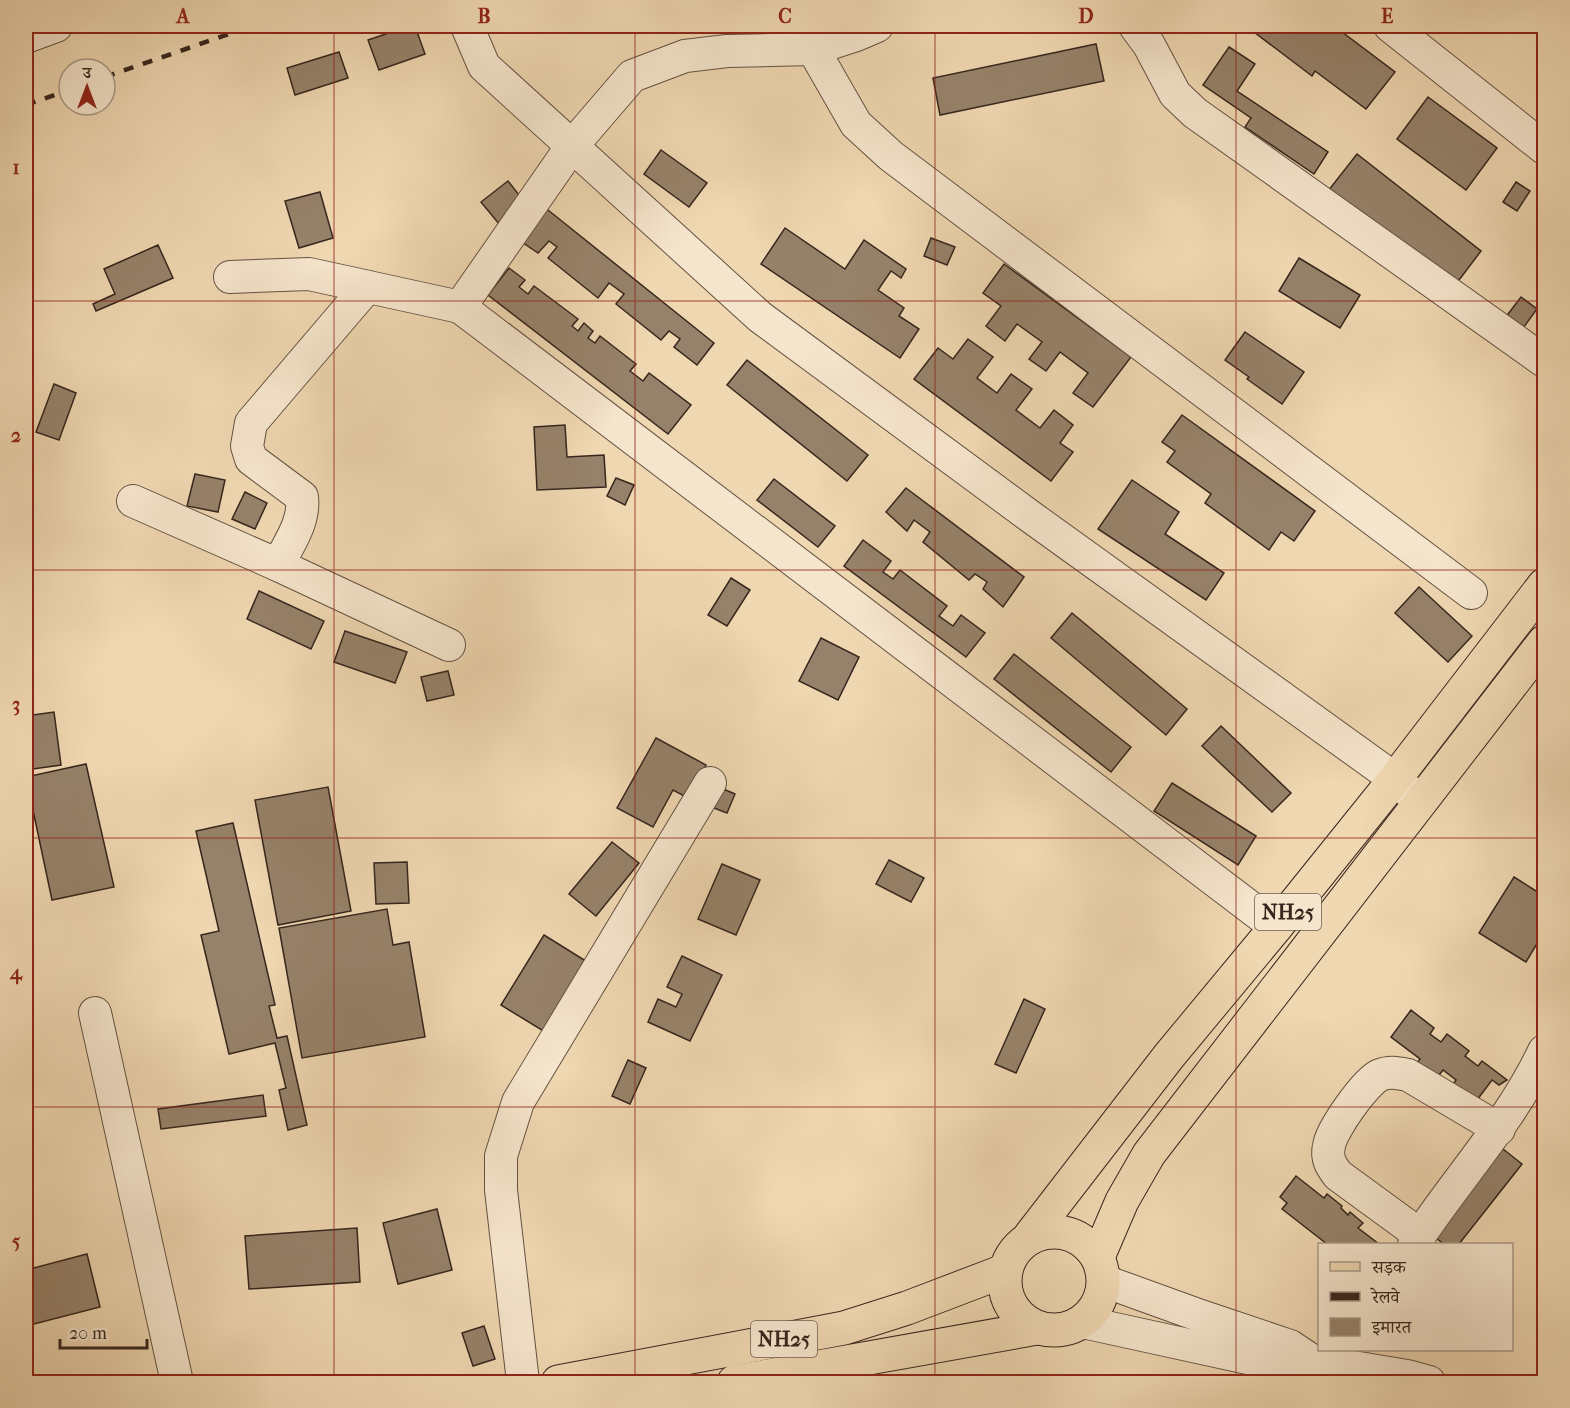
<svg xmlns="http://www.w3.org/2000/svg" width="1570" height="1408" font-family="'IM FELL French Canon','Noto Serif Devanagari',serif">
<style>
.building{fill:#96826a;stroke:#36261d;stroke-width:1.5}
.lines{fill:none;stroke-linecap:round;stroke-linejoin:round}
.minor-casing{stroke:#645242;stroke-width:34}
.major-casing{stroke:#36261d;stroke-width:35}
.minor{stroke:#f5e5cc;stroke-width:32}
.major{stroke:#efd7b1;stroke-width:33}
.rail{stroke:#36261d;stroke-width:4.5;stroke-dasharray:10 10;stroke-linecap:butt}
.grid{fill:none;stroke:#8f2418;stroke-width:1.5;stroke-opacity:0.55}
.labels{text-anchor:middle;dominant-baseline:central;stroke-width:4.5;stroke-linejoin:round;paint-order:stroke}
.shield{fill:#f5e5cc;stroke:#6f5f52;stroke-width:1.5}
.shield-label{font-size:21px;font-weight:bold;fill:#36261d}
.neatline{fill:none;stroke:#8f2418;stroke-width:2}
.grid-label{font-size:20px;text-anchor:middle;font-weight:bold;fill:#8f2418}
</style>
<rect width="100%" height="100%" fill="#efd7b1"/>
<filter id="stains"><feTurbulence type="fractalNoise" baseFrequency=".00333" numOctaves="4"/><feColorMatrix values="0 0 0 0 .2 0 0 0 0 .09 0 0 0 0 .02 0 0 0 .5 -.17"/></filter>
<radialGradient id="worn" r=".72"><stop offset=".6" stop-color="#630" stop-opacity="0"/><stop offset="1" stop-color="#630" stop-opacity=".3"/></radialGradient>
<g class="building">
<path d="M409 26H415L425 54 379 70 368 40Z"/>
<path d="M807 26H839L813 37Z"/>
<path d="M1246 26H1334L1395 72 1366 109 1315 71 1312 76Z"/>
<path d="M1096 44 1104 81 940 115 933 78Z"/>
<path d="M1229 47 1255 64 1237 91 1328 152 1314 174 1245 127 1251 118 1203 85Z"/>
<path d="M339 52 348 78 295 95 287 68Z"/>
<path d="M1428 97 1497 148 1466 190 1397 139Z"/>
<path d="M661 150 707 183 689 207 644 174Z"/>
<path d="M1357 154 1481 251 1453 288 1328 191Z"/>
<path d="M508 181 527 205 500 225 481 202Z"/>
<path d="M1516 182 1530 191 1517 211 1503 202Z"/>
<path d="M320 192 333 238 299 248 285 201Z"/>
<path d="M538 202 714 343 697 365 674 347 680 339 669 331 661 340 616 304 624 294 609 283 598 298 548 258 557 247 549 241 538 253 516 238Z"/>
<path d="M785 228 845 269 864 240 906 269 901 278 891 271 878 290 904 308 899 316 919 329 900 358 761 264Z"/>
<path d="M931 238 955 247 947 265 924 256Z"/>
<path d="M158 245 173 278 96 311 93 304 115 294 104 269Z"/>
<path d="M1299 258 1360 295 1340 328 1279 291Z"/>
<path d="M1004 264 1131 357 1093 407 1073 393 1088 373 1060 352 1046 371 1029 359 1042 342 1017 324 1005 341 986 326 1001 306 983 293Z"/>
<path d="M509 268 525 280 519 287 528 294 534 286 578 319 572 326 578 331 584 323 593 331 588 338 595 343 600 336 636 364 630 371 643 381 649 373 691 405 668 434 488 295Z"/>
<path d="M1521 297 1537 309 1518 335 1502 322Z"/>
<path d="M1245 332 1304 372 1282 404 1247 379 1249 377 1225 360Z"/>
<path d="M968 339 993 357 977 378 997 393 1011 374 1032 389 1016 410 1040 428 1054 410 1073 425 1060 443 1073 452 1051 481 914 379 938 348 953 359Z"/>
<path d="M747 360 868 455 847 481 727 385Z"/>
<path d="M54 384 76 393 59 440 36 432Z"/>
<path d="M1182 415 1315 511 1294 541 1281 532 1269 550 1205 503 1211 494 1167 462 1175 451 1162 442Z"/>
<path d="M565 425 567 457 604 455 606 487 537 490 534 427Z"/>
<path d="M195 474 225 480 218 512 187 506Z"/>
<path d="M616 478 634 485 625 505 607 496Z"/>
<path d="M774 479 835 526 818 547 757 500Z"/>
<path d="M1132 480 1179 512 1165 534 1224 573 1206 600 1098 529Z"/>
<path d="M906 488 1024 577 1003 607 983 589 987 582 975 574 969 580 923 542 930 532 914 520 907 531 886 512Z"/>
<path d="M245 492 267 503 255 529 232 519Z"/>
<path d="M863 540 891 561 883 572 893 579 900 570 947 606 939 616 953 626 961 615 985 633 966 657 844 566Z"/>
<path d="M731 578 750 590 727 626 708 615Z"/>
<path d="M1419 587 1472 636 1448 662 1395 613Z"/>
<path d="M259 591 324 621 311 649 247 619Z"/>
<path d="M1072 613 1187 709 1166 735 1051 638Z"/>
<path d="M345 631 407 652 395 683 334 662Z"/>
<path d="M821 638 859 657 838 700 799 681Z"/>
<path d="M1014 654 1131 747 1111 772 994 679Z"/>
<path d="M448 671 454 695 427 701 421 677Z"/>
<path d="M54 712 61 765 26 770V716Z"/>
<path d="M1221 726 1291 793 1272 812 1202 746Z"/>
<path d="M656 738 706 765 688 798 673 790 653 827 617 808Z"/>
<path d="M86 764 114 887 52 900 26 777Z"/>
<path d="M1172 783 1256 836 1238 865 1154 811Z"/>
<path d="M328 787 351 911 278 925 255 800Z"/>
<path d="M721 788 735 794 727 813 714 808Z"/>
<path d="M233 823 275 1005 269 1006 277 1038 287 1036 307 1125 288 1130 279 1090 286 1088 275 1043 229 1054 201 935 219 931 196 831Z"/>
<path d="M612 842 639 863 596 916 569 894Z"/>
<path d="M889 860 924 878 911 902 876 884Z"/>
<path d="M407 862 409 903 376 904 374 863Z"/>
<path d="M722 864 760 880 736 935 698 919Z"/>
<path d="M1514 877 1544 896V932L1526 962 1479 933Z"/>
<path d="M387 909 393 945 409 942 425 1037 302 1058 279 928Z"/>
<path d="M544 935 589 963 545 1032 501 1005Z"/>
<path d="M682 956 722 975 690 1041 648 1022 658 999 676 1007 682 994 667 987Z"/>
<path d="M1024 999 1045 1009 1016 1073 995 1064Z"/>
<path d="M1411 1010 1434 1028 1430 1034 1441 1042 1447 1034 1469 1051 1465 1056 1478 1066 1482 1061 1507 1080 1499 1085 1492 1080 1477 1100 1449 1090 1456 1080 1443 1070 1436 1079 1416 1064 1420 1059 1391 1037Z"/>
<path d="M628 1060 646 1068 630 1104 612 1096Z"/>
<path d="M263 1095 266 1116 161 1129 158 1109Z"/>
<path d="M1498 1145 1522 1164 1459 1244H1444L1433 1236Z"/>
<path d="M1296 1176 1324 1198 1327 1194 1342 1206 1341 1208 1348 1215 1350 1212 1363 1223 1358 1228 1379 1244H1327L1282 1209 1287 1203 1280 1197Z"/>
<path d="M437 1209 452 1270 398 1284 383 1223Z"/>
<path d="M357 1228 360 1282 249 1289 245 1236Z"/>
<path d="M87 1254 100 1307 26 1326V1270Z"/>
<path d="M484 1326 495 1359 473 1366 462 1333Z"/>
</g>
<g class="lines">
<defs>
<g id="minor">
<path d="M467 26 484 66 760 317 1031 517 1395 779 1415 797"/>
<path d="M877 26 856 35 813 49 727 51 685 56 632 76 572 146 460 307 1276 927"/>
<path d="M1135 26 1149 45 1175 94 1195 113 1544 361"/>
<path d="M1390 26 1544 148"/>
<path d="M26 37 56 26"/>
<path d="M813 49 856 124 891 156 1471 593"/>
<path d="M230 277 309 274 460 307"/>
<path d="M367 287 251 423 247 446 251 459 302 497C305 522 289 543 278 565L449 645"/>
<path d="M133 501 278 565"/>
<path d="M95 1013 177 1382"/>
<path d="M1420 1235 1338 1175C1331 1166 1326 1158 1329 1146 1331 1130 1366 1081 1380 1075 1390 1071 1398 1073 1408 1075L1499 1129"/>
<path d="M1414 1244C1457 1178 1510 1123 1544 1051"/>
<path d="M1104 1281 1198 1315 1290 1346 1311 1360 1407 1376 1429 1382"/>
<path d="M1083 1322 1289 1367 1311 1360"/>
<path d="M523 1382 501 1190V1156L518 1102 710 783"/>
</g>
<g id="major">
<circle cx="1054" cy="1281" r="49"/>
<path d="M1030 1236 1169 1056 1276 927 1395 779 1544 585"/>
<path d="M1098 1257 1122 1201 1149 1154 1544 642"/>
<path d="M558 1382 844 1328 907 1308 1004 1271"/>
<path d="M734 1382 1037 1328"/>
</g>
</defs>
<use href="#minor" class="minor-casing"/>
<use href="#major" class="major-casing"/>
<use href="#minor" class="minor"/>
<use href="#major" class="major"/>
<g class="rail">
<path d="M105 77 252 26"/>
<path d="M26 105 69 90"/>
</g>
</g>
<path class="grid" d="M334 26V1382M635 26V1382M935 26V1382M1236 26V1382M26 301H1544M26 570H1544M26 838H1544M26 1107H1544"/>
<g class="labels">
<g class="shield">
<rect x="1255" y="894" width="66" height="36" rx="4.5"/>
<rect x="751" y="1321" width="66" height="36" rx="4.5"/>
</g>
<g class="shield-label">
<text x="1288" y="912">NH25</text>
<text x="784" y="1339">NH25</text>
</g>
</g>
<rect width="1570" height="1408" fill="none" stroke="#efd7b1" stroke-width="66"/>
<rect x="1318" y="1243" width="195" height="108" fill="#f5e5cc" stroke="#a99986" stroke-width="1.5"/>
<rect x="1330" y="1262" width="30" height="9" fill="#efd7b1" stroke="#a99986" stroke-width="1.5"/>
<text x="1372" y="1273" font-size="18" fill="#36261d">सड़क</text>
<rect x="1330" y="1292" width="30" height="9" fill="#36261d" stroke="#a99986" stroke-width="1.5"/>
<text x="1372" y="1303" font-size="18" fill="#36261d">रेलवे</text>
<rect x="1330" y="1318" width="30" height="18" fill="#96826a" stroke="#a99986" stroke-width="1.5"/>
<text x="1372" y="1333" font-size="18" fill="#36261d">इमारत</text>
<g transform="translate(87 87)"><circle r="28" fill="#f5e5cc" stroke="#a99986" stroke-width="1.5"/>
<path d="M0-4.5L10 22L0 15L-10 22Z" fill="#8f2418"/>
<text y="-9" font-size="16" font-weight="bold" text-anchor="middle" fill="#36261d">उ</text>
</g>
<path d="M60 1339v9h87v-9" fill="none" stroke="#36261d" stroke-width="3"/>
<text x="69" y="1339" font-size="18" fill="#36261d" stroke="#f5e5cc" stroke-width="4.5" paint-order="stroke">20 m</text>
<rect x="33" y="33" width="1504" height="1342" class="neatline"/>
<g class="grid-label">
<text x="183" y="23">A</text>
<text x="484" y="23">B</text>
<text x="785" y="23">C</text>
<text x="1086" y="23">D</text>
<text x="1387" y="23">E</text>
<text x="16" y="174">1</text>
<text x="16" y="442">2</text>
<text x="16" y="711">3</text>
<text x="16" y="979">4</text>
<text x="16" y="1248">5</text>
</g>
<rect width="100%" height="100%" filter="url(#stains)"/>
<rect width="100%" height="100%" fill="url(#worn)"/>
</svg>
